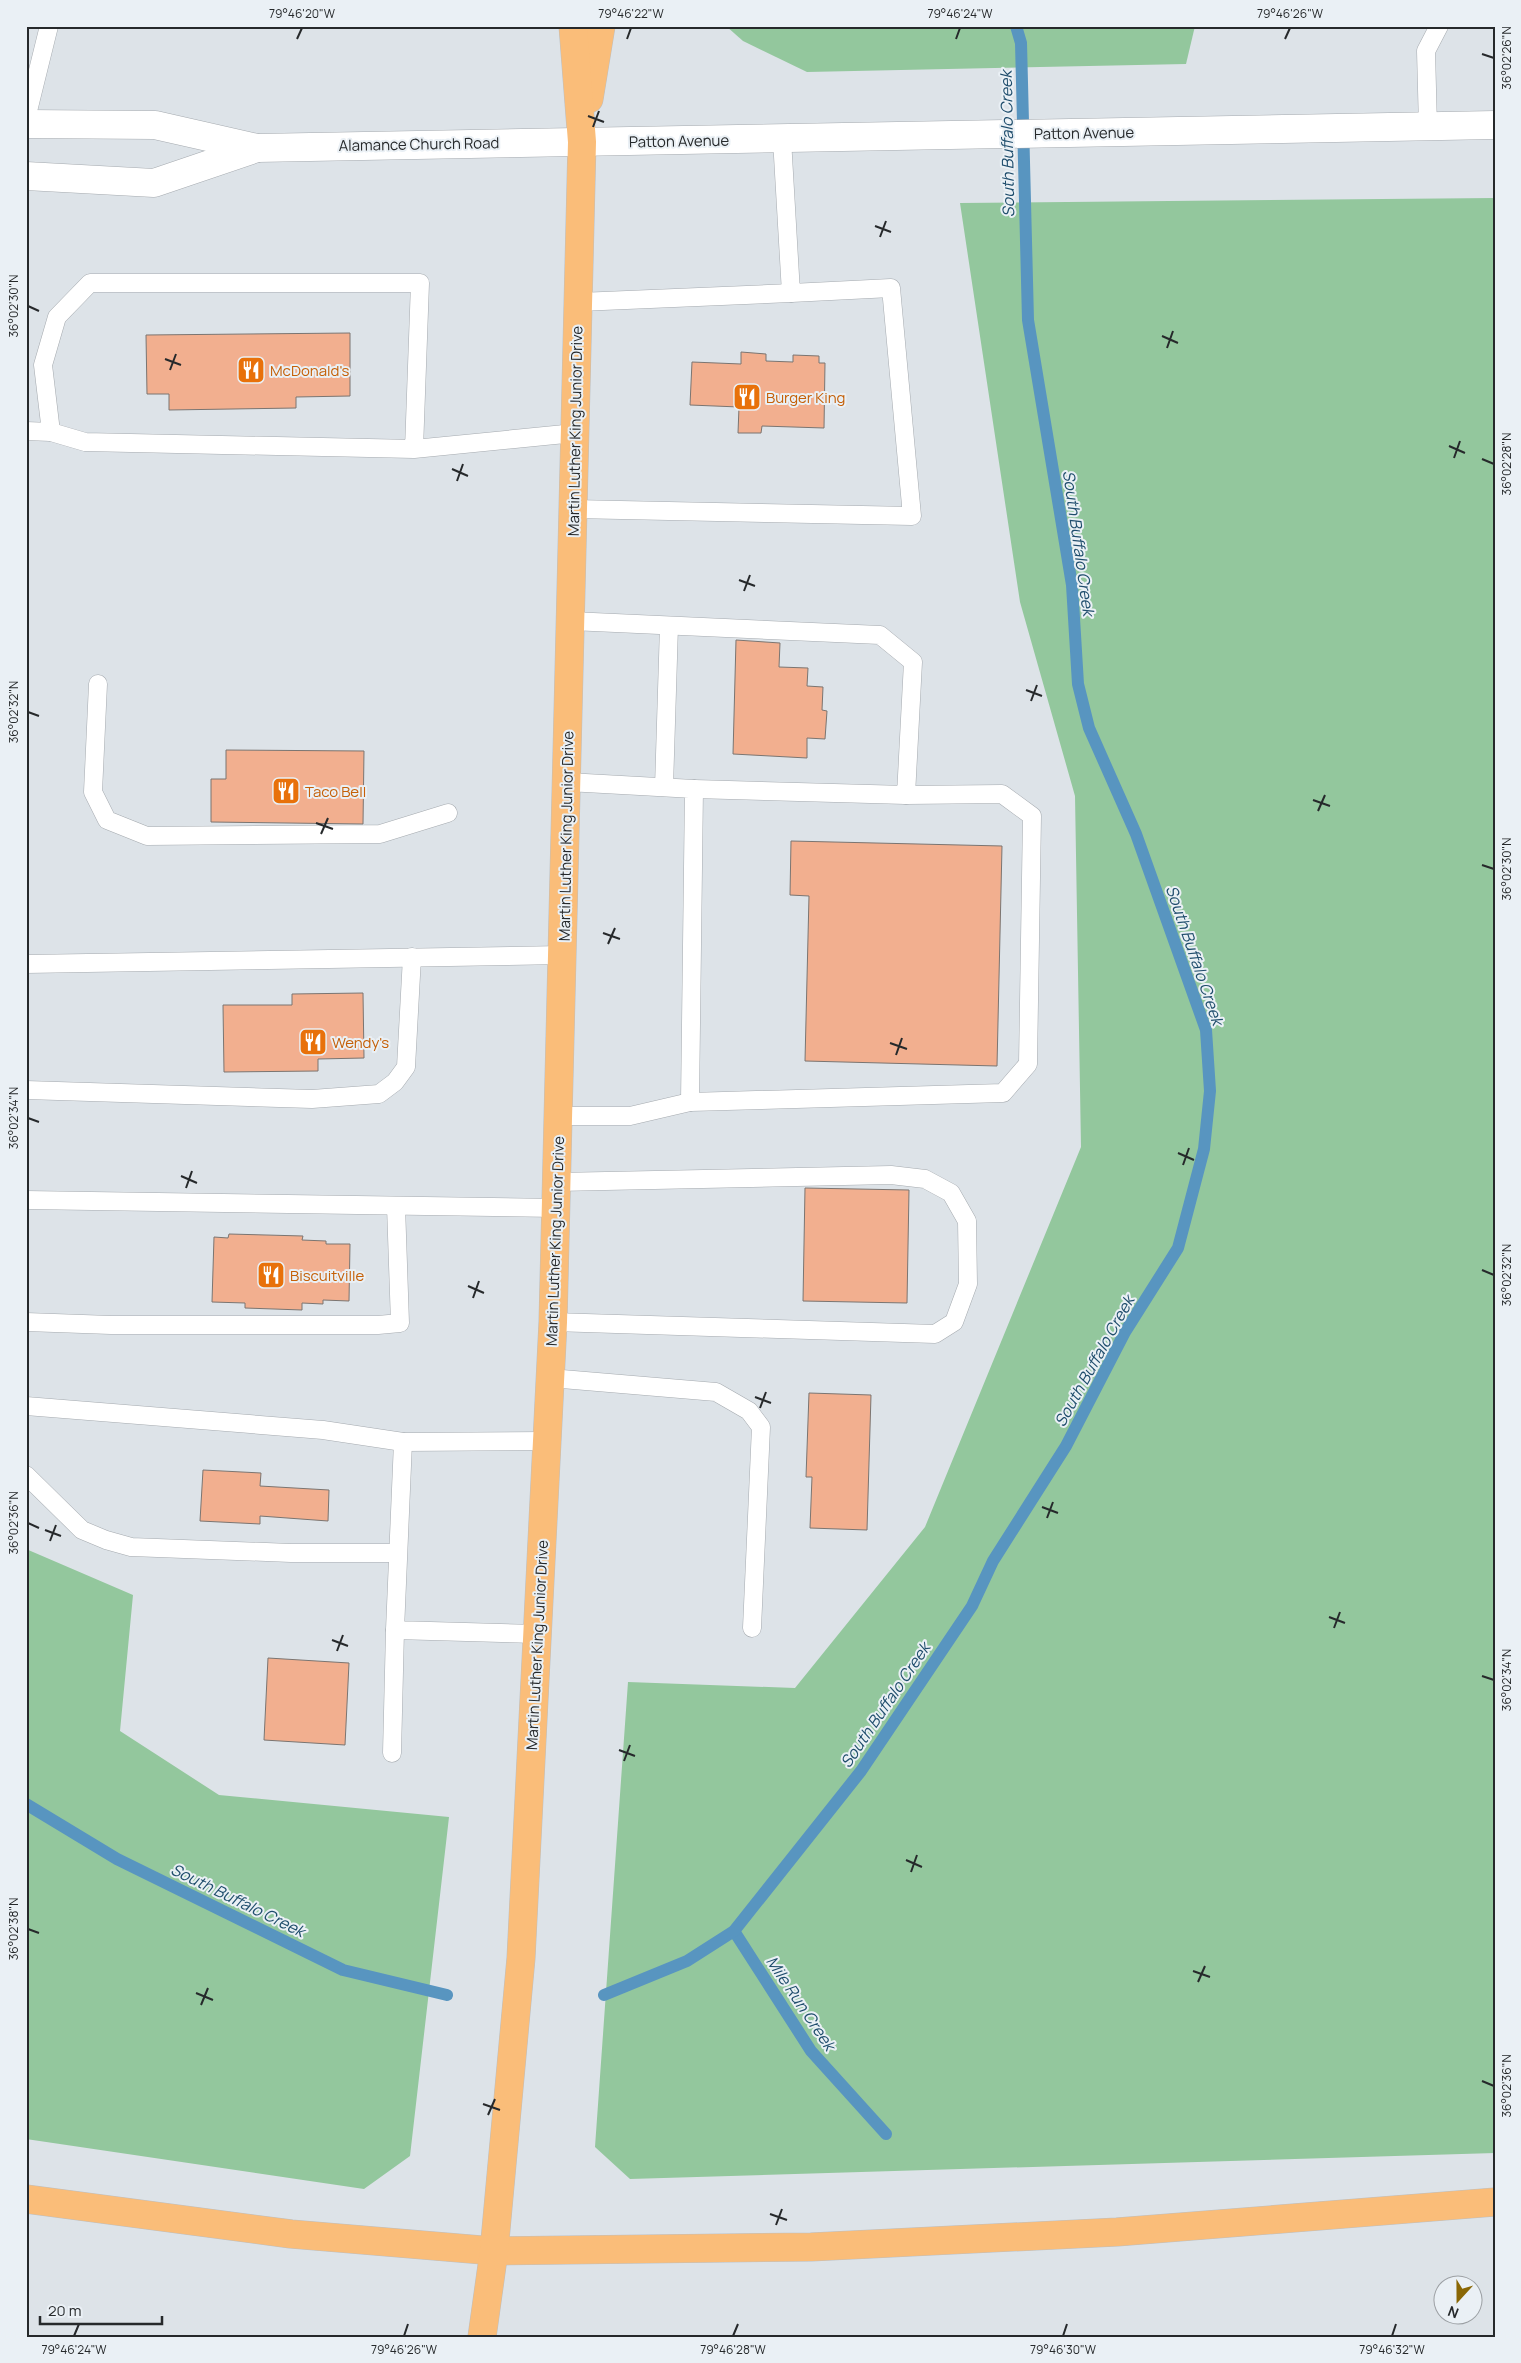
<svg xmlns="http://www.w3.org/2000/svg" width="1521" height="2363" font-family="Manrope,sans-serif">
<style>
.green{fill:#93c79d}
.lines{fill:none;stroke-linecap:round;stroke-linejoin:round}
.stream{stroke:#5895c0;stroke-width:12}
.building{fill:#f2af8f;stroke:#7b7571}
.lane-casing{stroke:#a5aaaf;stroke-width:19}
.secondary-casing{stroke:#a5aaaf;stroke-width:29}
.highway-casing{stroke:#bebfbf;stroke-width:29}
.lane{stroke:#fff;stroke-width:18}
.secondary{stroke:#fff;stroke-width:28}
.highway{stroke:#fabd79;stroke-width:28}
.ticks{fill:none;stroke:#26292b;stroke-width:2}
.labels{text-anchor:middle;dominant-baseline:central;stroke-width:4;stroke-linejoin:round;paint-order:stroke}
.street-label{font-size:15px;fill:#26292b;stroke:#eaf0f5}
.food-label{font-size:15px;fill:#c56008;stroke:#eaf0f5;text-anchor:start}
.water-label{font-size:16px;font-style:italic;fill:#1f4d6c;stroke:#eaf0f5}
.neatline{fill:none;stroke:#26292b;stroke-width:2}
.ticks-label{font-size:12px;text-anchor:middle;fill:#26292b}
</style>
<rect width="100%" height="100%" fill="#dde3e8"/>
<g class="green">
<path d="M726 26H1195L1186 64 807 72 743 41Z"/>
<path d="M1495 198V2153L630 2179 595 2147 628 1682 795 1688 925 1527 1081 1147 1075 796 1020 602 960 203Z"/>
<path d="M26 1549 133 1595 120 1731 219 1795 449 1817 410 2156 364 2189 26 2139Z"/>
</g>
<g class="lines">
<g class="stream">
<path d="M26 1804 117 1859 343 1970 447 1995"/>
<path d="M734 1931 811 2051 886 2134"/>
<path d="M604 1995 687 1961 734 1931 861 1771 972 1606 993 1561 1066 1446 1125 1332 1178 1248 1204 1149 1210 1091 1206 1030 1136 834 1089 728 1078 684 1072 585 1028 320 1021 43 1016 26"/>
</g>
</g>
<g class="building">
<path d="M350 333V396L296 397V408L169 410V394H147L146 335Z"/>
<path d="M741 352 766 354V361L793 362V355L819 356V363H825L824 428 762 426 761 433H738L739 407 690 405 692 362 741 364Z"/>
<path d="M736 640 780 643 779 667 808 668 807 686 823 687 822 710 827 711 825 739 807 738V758L733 754Z"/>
<path d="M226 750 364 751 363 824 211 822V779H226Z"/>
<path d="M791 841 1002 846 997 1066 805 1061 809 896 790 895Z"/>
<path d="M363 993 364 1058 318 1059V1071L224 1072 223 1005H292V994Z"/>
<path d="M805 1188 909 1190 907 1303 803 1301Z"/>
<path d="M229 1234 303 1236 302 1240 326 1241V1244H350L349 1301 323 1300V1304L302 1303V1310L245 1308V1303L212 1302 214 1237 228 1238Z"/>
<path d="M809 1393 871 1395 867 1530 810 1528 812 1477H806Z"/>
<path d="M203 1470 261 1473 260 1486 329 1490 328 1521 260 1516V1524L200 1521Z"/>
<path d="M268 1658 349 1663 345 1745 264 1740Z"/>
</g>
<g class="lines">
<defs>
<g id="lane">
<path d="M26 119 49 26"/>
<path d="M1428 127 1426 51 1439 26"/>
<path d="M579 302 791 293"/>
<path d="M26 431 51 432"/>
<path d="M414 449 420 283H90L57 317 43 365 51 432 85 442 414 449 575 433"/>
<path d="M573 509 912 516 891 288 791 293 782 139"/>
<path d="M571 621 880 635 913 662 906 795 694 789"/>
<path d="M98 684 93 792 107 820 147 836 380 834 448 813"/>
<path d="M664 787 669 626"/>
<path d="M26 964 563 955"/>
<path d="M26 1090 312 1099 379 1094 395 1082 406 1067 412 957"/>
<path d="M690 1102 1003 1093 1028 1064 1032 816 1002 794 906 795"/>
<path d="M559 1116H630L690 1102 694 789 567 782"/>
<path d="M26 1200 557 1208"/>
<path d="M26 1322 111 1325H378L400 1323 396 1206"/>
<path d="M553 1322 935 1334 954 1322 968 1284 967 1221 951 1193 925 1179 891 1175 557 1182"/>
<path d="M550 1378 716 1392 749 1411 761 1427 752 1628"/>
<path d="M26 1406 323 1430 403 1442 547 1441"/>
<path d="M403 1442 395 1630 537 1634"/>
<path d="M26 1475 82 1530 106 1540 131 1547 291 1553H397"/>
<path d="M392 1753 395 1630"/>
</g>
<g id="secondary">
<path d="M26 124 155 125 257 148 1495 125"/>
<path d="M26 176 154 183 257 148"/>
</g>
<g id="highway">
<path d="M589 99 601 26"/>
<path d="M26 2199 291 2234 494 2251 811 2247 1117 2232 1495 2202"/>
<path d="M482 2337 494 2251 521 1958 553 1322 582 142 573 26"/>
</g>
</defs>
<use href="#lane" class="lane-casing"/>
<use href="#secondary" class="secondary-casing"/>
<use href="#highway" class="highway-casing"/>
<use href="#lane" class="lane"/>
<use href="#secondary" class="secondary"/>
<use href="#highway" class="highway"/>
</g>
<path class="ticks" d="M297 39 302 28M627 39 631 28M956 39 960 28M1285 39 1290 28M1482 54 1494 58M588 116 604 122M593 127 599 111M875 226 891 232M880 237 886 221M28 306 39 311M1162 336 1178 343M1167 348 1173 331M165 359 181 365M170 370 176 354M1449 446 1465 453M1454 458 1460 441M1482 459 1494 464M452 469 468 476M457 481 463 464M739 580 755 586M744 591 750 575M1026 690 1042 696M1031 701 1037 685M28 712 39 716M1313 800 1330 806M1318 811 1325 795M316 823 333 829M321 834 328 818M1482 865 1494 869M603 933 620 939M608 944 615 928M890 1043 907 1049M896 1055 902 1038M28 1118 39 1122M1178 1153 1194 1160M1183 1165 1189 1148M181 1176 197 1183M186 1188 192 1171M1482 1270 1494 1275M468 1286 484 1293M473 1298 479 1281M755 1397 771 1403M760 1408 766 1392M1042 1507 1058 1513M1047 1518 1053 1502M28 1523 39 1528M45 1530 61 1536M50 1541 56 1525M1329 1617 1345 1623M1334 1628 1340 1612M332 1640 348 1646M337 1651 343 1635M1482 1676 1494 1680M619 1750 635 1756M624 1761 630 1745M906 1860 922 1867M911 1872 917 1855M28 1929 39 1933M1193 1971 1210 1977M1198 1982 1205 1966M196 1993 213 2000M201 2005 208 1988M1482 2081 1494 2086M483 2104 500 2110M488 2115 495 2099M770 2214 787 2220M776 2225 782 2209M74 2336 79 2324M404 2336 408 2324M733 2336 738 2324M1063 2336 1067 2324M1392 2336 1396 2324"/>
<defs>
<symbol id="restaurant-square" viewBox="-11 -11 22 22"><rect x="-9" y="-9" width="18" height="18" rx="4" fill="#e8710a" stroke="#eaf0f5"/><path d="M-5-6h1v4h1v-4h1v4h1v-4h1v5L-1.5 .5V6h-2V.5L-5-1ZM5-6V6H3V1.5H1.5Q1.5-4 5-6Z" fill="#fff"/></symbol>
</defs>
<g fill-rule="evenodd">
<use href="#restaurant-square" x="235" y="354" width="32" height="32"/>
<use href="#restaurant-square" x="731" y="381" width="32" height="32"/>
<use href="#restaurant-square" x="270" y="775" width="32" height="32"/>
<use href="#restaurant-square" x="297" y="1026" width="32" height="32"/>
<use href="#restaurant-square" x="255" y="1259" width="32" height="32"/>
</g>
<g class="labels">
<g class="street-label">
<text transform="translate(1084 133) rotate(-1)">Patton Avenue</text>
<text transform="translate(679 141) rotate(-1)">Patton Avenue</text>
<text transform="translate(419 144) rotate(-1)">Alamance Church Road</text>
<text transform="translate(575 431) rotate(-89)">Martin Luther King Junior Drive</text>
<text transform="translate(566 836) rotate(-89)">Martin Luther King Junior Drive</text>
<text transform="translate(555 1241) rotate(-88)">Martin Luther King Junior Drive</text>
<text transform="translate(537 1645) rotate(-87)">Martin Luther King Junior Drive</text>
</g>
<g class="food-label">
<text x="270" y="370">McDonald's</text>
<text x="766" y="397">Burger King</text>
<text x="305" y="791">Taco Bell</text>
<text x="332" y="1042">Wendy's</text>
<text x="290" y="1275">Biscuitville</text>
</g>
<g class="water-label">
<text transform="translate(1007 144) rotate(-91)">South Buffalo Creek</text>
<text transform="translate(1079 543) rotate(82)">South Buffalo Creek</text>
<text transform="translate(1195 955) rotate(71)">South Buffalo Creek</text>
<text transform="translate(1094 1361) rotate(-61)">South Buffalo Creek</text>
<text transform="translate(885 1705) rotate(-56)">South Buffalo Creek</text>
<text transform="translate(238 1900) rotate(26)">South Buffalo Creek</text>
<text transform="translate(801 2003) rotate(56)">Mile Run Creek</text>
</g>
</g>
<rect width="1521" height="2363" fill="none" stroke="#eaf0f5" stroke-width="55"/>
<g transform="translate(1458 2300) rotate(201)"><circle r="24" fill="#eaf0f5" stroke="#9ca0a4"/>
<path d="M0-4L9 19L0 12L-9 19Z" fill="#8a6705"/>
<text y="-8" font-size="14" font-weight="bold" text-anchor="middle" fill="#26292b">N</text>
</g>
<path d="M40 2316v8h122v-8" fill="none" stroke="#26292b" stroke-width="2.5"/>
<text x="48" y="2316" font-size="15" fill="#26292b" stroke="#eaf0f5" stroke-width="4" paint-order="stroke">20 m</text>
<rect x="28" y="28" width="1466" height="2308" class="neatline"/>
<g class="ticks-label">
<text x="302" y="18">79°46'20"W</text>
<text x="631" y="18">79°46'22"W</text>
<text x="960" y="18">79°46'24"W</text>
<text x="1290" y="18">79°46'26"W</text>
<text transform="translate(1507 58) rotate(-90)" y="4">36°02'26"N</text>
<text transform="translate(14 306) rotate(-90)" y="4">36°02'30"N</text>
<text transform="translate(1507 464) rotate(-90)" y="4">36°02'28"N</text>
<text transform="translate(14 712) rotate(-90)" y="4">36°02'32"N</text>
<text transform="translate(1507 869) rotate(-90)" y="4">36°02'30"N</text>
<text transform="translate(14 1118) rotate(-90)" y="4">36°02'34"N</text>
<text transform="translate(1507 1275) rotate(-90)" y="4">36°02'32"N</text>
<text transform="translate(14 1523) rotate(-90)" y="4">36°02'36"N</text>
<text transform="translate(1507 1680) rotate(-90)" y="4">36°02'34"N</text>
<text transform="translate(14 1929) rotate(-90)" y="4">36°02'38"N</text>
<text transform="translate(1507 2086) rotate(-90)" y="4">36°02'36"N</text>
<text x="74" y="2354">79°46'24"W</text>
<text x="404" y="2354">79°46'26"W</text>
<text x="733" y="2354">79°46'28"W</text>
<text x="1063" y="2354">79°46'30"W</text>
<text x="1392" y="2354">79°46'32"W</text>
</g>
</svg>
